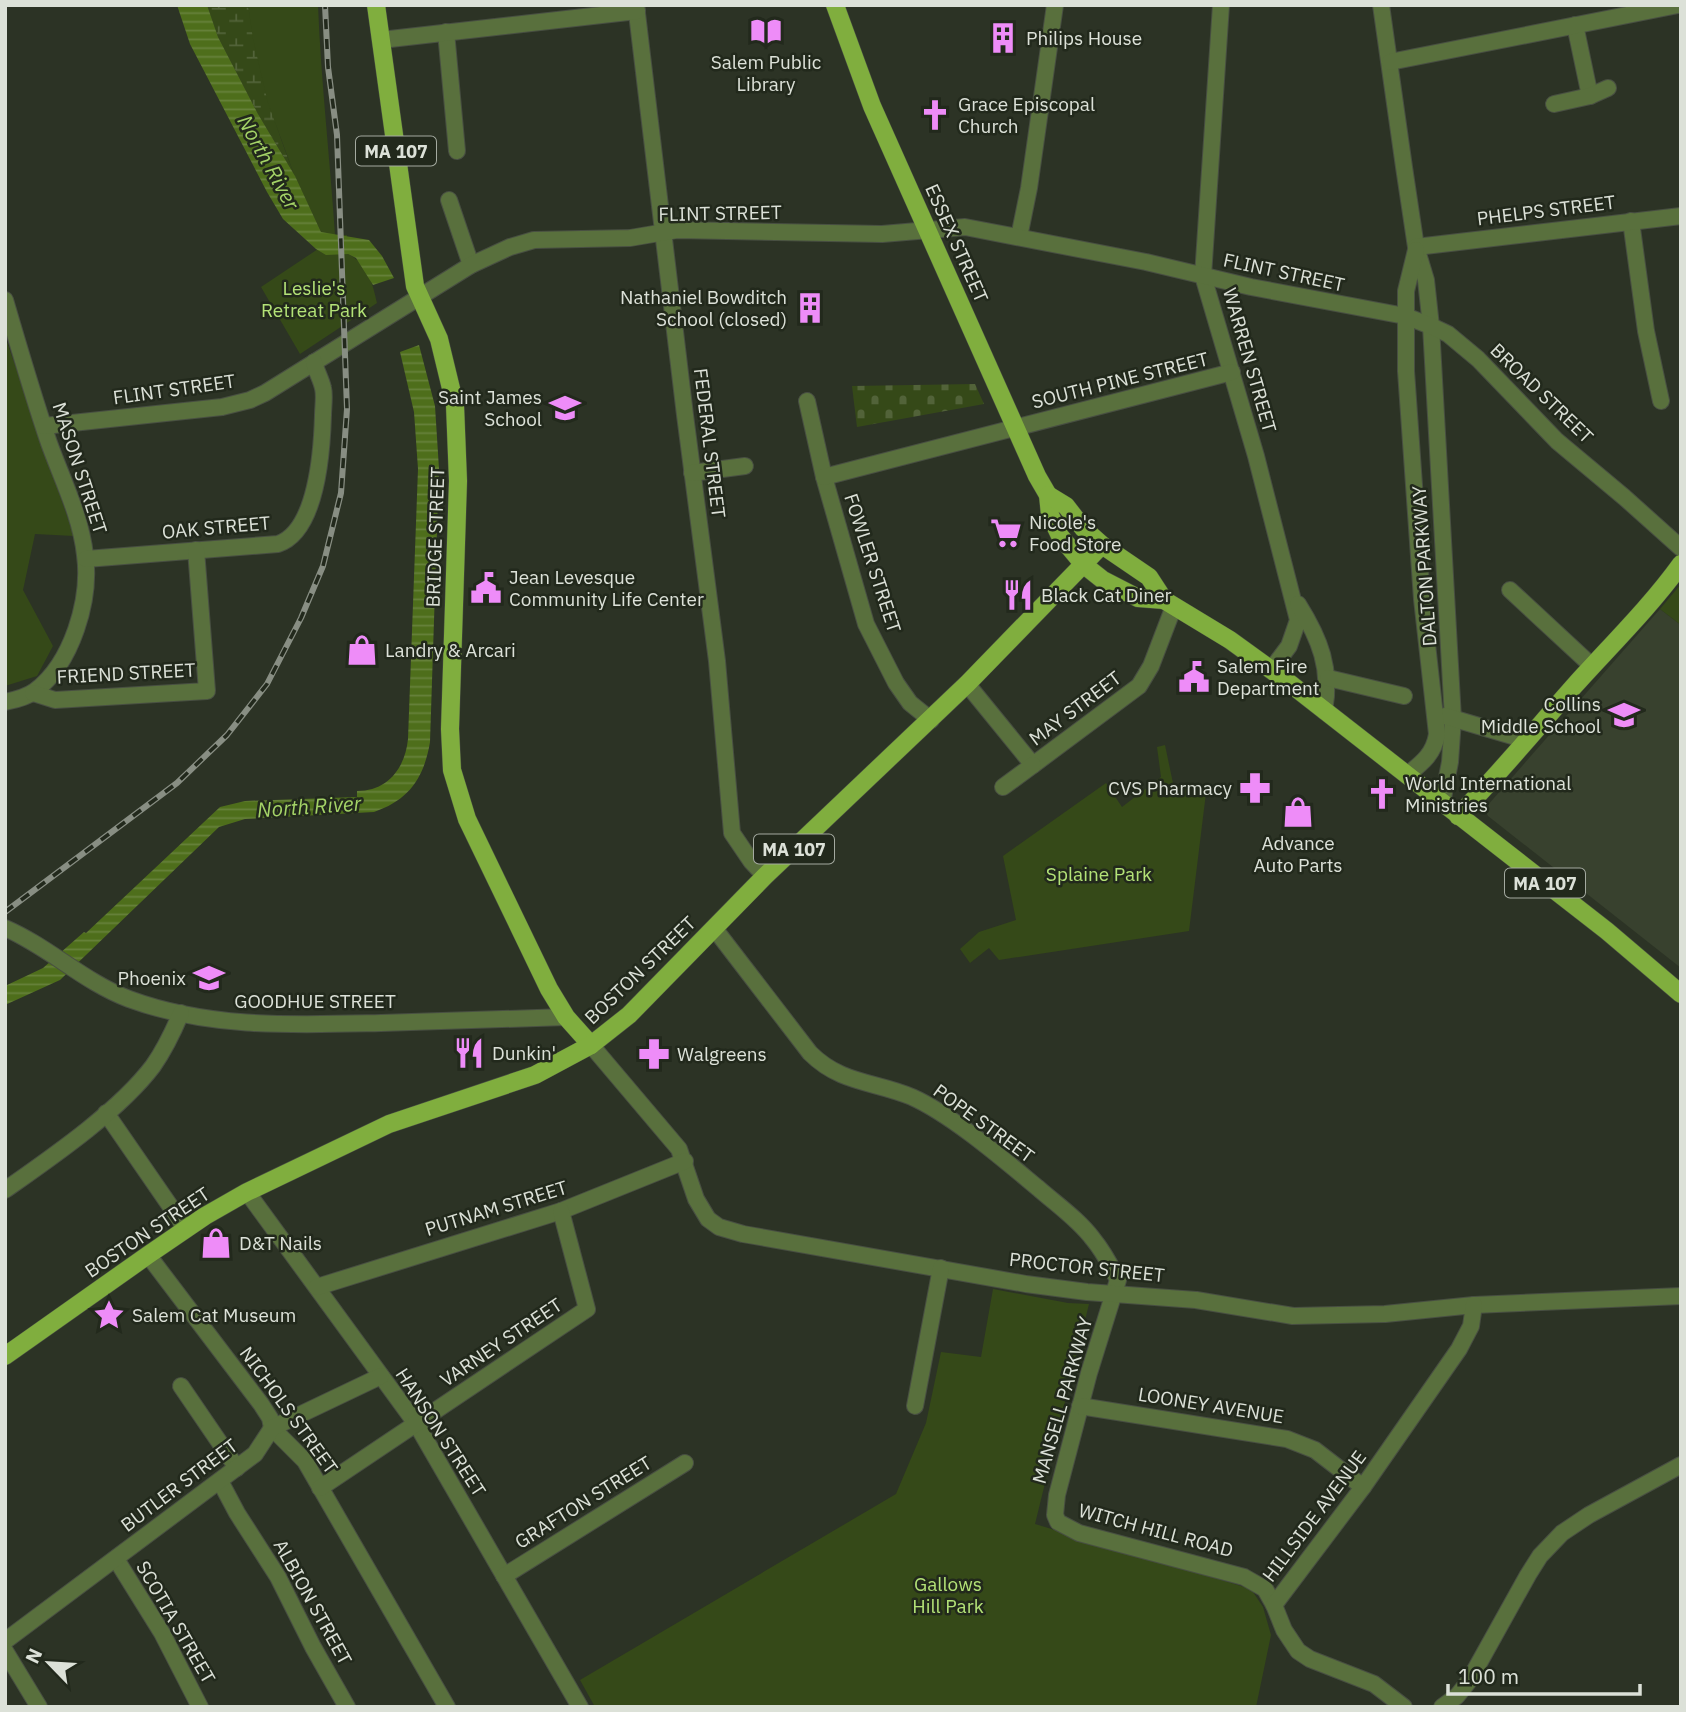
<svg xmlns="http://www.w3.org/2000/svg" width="1686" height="1712" font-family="'IBM Plex Sans',sans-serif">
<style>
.built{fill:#38412e}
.wetland{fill:url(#wetland-marsh)}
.cemetery{fill:url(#cemetery-stones)}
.park{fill:#354918}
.water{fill:url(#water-rules)}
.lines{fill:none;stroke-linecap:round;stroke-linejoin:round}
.minor-casing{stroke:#484f42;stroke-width:18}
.major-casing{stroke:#484f42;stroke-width:19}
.minor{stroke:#59703d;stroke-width:16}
.major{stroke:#80ae3e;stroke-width:18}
.rail-casing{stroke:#888e83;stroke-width:6}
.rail{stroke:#22291c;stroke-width:3.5;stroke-dasharray:10;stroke-linecap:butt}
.labels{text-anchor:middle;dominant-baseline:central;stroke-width:5;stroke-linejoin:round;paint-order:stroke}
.shield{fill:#22291c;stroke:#a4aaa0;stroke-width:2}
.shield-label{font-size:18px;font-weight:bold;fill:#dce1d8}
.poi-label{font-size:19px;fill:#dce1d8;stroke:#22291c;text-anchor:start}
.street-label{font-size:19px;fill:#dce1d8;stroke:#22291c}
.park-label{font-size:19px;fill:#b3e277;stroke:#22291c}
.water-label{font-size:21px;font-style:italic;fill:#a4d367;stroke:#22291c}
</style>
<defs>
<pattern id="wetland-marsh" width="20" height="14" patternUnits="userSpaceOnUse" patternTransform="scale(1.75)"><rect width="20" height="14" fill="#354918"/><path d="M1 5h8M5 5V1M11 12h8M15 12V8" fill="none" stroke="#526339"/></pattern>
<pattern id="cemetery-stones" width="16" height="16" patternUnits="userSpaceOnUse" patternTransform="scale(1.75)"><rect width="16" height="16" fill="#354918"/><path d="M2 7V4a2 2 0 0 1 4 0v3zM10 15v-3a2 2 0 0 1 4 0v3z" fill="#526339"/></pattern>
<pattern id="water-rules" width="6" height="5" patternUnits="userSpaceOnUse" patternTransform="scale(1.75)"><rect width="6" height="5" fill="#4e6e1b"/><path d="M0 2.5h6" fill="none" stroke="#67823b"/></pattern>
</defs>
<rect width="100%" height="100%" fill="#2c3325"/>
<path class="built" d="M1660 609 1681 625V968L1488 816 1486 812 1487 806Z"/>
<path class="wetland" d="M207 5H248C260 67 271 118 295 176L258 114 218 37Z"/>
<path class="cemetery" d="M975 384 984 404 857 427 852 386Z"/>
<g class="park">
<path d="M248 5H318C321 82 330 158 335 235H347L348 254C367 263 373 284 377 303L300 354 261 287 321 247V232L295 177 268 103 253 39Z"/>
<path d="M5 336 74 536 35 534 23 590 53 646 37 676 5 686Z"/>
<path d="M1681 584V625L1660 609Z"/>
<path d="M1165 745 1174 788H1188L1206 793 1189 931 999 960 989 948 970 963 960 949 979 932 1016 920 1003 856 1106 783 1122 807 1161 777 1157 747Z"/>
<path d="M993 1289 1068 1303 1089 1304 1035 1524 1251 1589 1263 1607 1271 1635 1256 1707H595L580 1680 896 1494 926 1423 941 1352 981 1357Z"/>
</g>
<g class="water">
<path d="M177 5H207L218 37 258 114 295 176 321 232 369 240 382 256 394 278 373 285 356 258 348 254 326 255 316 249 283 219 267 192 190 44Z"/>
<path d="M419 345 435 406 439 469 430 742C424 778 409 800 374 812L245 819 219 827 60 980 5 1005V986L43 968 84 932 86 933 220 807 245 801 357 797V791C388 791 405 768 408 739L418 469 414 412 400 352Z"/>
</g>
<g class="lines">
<defs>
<g id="minor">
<path d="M636 5 685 415 717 661 732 833 751 861 765 876"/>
<path d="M1221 5 1203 276 1256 456 1298 620 1289 646 1271 670"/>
<path d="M1381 5 1404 167 1416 247 1426 280 1431 326 1453 719 1450 762 1442 803"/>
<path d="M1575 25 1590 96"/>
<path d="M446 32 457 151"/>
<path d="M381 40 637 11"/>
<path d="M1390 62 1678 5"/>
<path d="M1554 104 1590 96 1608 88"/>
<path d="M449 200 471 265"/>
<path d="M1631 221 1646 331 1661 401"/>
<path d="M1019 237 1029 188 1055 5"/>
<path d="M1416 247 1681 216"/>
<path d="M5 300C19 348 33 396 49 443 62 479 81 517 85 555 91 600 72 663 35 691 27 697 15 700 5 702"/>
<path d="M807 401 824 477 866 624 896 683 910 703 931 720"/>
<path d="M44 426 222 407 250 400 265 393 471 265 510 247 534 240 630 238 677 230 882 234 965 227 1146 262 1251 287 1405 316 1431 326 1448 334 1478 359 1557 441 1624 497 1681 548"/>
<path d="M692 473 745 466"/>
<path d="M824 477 1232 372"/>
<path d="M86 559 278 544C317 531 322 450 323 415 323 407 325 396 323 388 321 379 316 371 314 362"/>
<path d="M1510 590 1592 666"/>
<path d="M1298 604C1320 639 1332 669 1324 711"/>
<path d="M1328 678 1404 696"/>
<path d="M967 684 1033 765 1139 686 1151 666 1174 606"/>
<path d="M33 693 55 700 207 691 196 550"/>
<path d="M1445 716 1526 740"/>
<path d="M1407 775C1422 763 1434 754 1437 734L1422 599 1406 371V291L1416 250"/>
<path d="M1003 787 1033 765"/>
<path d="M5 928C49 947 84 982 129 999 210 1029 296 1025 381 1023 442 1021 504 1019 566 1017"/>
<path d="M714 928 810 1053C841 1084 874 1081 912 1097 952 1115 1003 1159 1038 1188 1056 1204 1078 1219 1093 1239 1103 1251 1111 1266 1118 1280L1089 1373 1057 1495 1055 1515 1058 1522 1079 1533 1244 1577 1265 1589 1274 1605"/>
<path d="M591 1045 679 1149 696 1199 708 1219 719 1227 743 1234 1026 1284 1087 1292 1196 1300 1293 1316 1385 1314 1474 1305 1681 1296"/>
<path d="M106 1113 186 1229"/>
<path d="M5 1190C52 1157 119 1111 153 1066 165 1049 173 1032 181 1013"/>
<path d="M247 1192 417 1425 580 1707"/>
<path d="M148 1255 261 1404 270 1418 272 1428 305 1461 447 1707"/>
<path d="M317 1287 561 1211 685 1161"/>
<path d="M181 1386 237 1468"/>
<path d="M915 1406 941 1268"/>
<path d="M1080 1406 1287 1439 1315 1450 1363 1487"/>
<path d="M220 1481 237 1513 278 1577 313 1647 347 1707"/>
<path d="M320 1488 587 1309 561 1211"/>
<path d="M116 1559 162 1633 200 1707"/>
<path d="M504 1576 685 1463"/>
<path d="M5 1641 255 1454 272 1428 381 1376"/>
<path d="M5 1651 39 1707"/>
<path d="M1404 1707 1374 1684 1310 1659 1298 1651 1284 1630 1274 1605 1363 1487 1459 1349 1471 1326 1474 1305"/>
<path d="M1442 1707 1457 1696 1469 1681 1528 1575 1540 1556 1562 1533 1589 1515 1681 1465"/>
</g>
<g id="major">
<path d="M376 5 415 286 439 339 455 405 458 481 450 729 452 770 467 819 549 989 566 1017 591 1045"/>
<path d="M835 5 872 106 1037 476 1048 495 1050 515 1060 536 1084 565 1103 580 1138 598 1164 600"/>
<path d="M1048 495 1066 506 1083 528 1102 545 1149 577 1164 600 1230 640 1288 682 1607 931 1681 994"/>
<path d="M1458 816C1499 774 1536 729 1575 685 1611 645 1650 607 1681 564"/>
<path d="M5 1356 148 1255 205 1216 247 1192 389 1124 535 1075 591 1045 629 1015 765 876 967 684 1102 545"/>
</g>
</defs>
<use href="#minor" class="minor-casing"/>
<use href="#major" class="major-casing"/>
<use href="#minor" class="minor"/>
<use href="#major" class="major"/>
<defs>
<path id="rail" d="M5 912 177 783 227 735 267 684 301 618 323 566 341 493 347 409 337 135 328 67 325 5"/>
</defs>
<use href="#rail" class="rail-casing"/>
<use href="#rail" class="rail"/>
</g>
<defs>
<symbol id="library-bare" viewBox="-9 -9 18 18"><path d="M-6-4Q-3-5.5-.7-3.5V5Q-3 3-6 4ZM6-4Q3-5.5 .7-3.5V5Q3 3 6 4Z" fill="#ee8cf8" stroke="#22291c" stroke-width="2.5" paint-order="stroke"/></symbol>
<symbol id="building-bare" viewBox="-9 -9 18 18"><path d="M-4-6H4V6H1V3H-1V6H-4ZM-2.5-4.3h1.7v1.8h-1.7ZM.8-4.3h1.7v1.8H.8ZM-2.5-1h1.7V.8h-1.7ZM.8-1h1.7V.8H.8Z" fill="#ee8cf8" stroke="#22291c" stroke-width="2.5" paint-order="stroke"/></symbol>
<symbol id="church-bare" viewBox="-9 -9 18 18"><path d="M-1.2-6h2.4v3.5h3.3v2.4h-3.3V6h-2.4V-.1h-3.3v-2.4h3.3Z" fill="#ee8cf8" stroke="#22291c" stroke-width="2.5" paint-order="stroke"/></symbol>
<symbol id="school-bare" viewBox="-9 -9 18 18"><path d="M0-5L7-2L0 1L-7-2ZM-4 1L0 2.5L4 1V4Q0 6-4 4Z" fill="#ee8cf8" stroke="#22291c" stroke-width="2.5" paint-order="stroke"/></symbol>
<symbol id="supermarket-bare" viewBox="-9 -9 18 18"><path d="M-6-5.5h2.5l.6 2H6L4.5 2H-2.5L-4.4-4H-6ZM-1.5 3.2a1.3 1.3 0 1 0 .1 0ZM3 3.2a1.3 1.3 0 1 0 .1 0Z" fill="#ee8cf8" stroke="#22291c" stroke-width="2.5" paint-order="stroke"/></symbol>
<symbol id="civic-bare" viewBox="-9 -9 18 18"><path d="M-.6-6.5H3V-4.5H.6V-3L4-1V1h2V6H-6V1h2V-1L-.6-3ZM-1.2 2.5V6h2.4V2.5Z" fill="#ee8cf8" stroke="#22291c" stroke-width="2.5" paint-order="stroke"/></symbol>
<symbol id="restaurant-bare" viewBox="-9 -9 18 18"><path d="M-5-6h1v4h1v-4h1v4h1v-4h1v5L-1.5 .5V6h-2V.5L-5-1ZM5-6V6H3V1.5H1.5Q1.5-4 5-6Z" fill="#ee8cf8" stroke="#22291c" stroke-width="2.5" paint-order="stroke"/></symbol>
<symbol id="shop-bare" viewBox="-9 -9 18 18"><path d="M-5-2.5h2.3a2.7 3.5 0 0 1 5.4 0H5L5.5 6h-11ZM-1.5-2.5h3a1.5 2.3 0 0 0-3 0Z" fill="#ee8cf8" stroke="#22291c" stroke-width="2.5" paint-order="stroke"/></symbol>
<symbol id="pharmacy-bare" viewBox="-9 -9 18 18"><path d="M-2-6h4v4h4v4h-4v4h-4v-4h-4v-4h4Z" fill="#ee8cf8" stroke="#22291c" stroke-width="2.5" paint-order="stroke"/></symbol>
<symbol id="sight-bare" viewBox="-9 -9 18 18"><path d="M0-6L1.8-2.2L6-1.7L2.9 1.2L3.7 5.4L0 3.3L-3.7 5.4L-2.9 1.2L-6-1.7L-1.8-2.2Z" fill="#ee8cf8" stroke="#22291c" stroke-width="2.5" paint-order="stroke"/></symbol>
</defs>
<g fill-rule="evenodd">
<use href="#library-bare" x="744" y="9" width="44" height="44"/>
<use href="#building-bare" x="981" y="16" width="44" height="44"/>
<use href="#church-bare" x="913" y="93" width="44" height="44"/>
<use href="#building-bare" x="788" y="286" width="44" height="44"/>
<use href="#school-bare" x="543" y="386" width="44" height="44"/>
<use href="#supermarket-bare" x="984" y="511" width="44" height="44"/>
<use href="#civic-bare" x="464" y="566" width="44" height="44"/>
<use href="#restaurant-bare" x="996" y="573" width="44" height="44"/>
<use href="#shop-bare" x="340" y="628" width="44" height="44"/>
<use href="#civic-bare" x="1172" y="655" width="44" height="44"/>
<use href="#school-bare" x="1602" y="693" width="44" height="44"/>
<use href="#pharmacy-bare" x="1233" y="766" width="44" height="44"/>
<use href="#church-bare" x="1360" y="772" width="44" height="44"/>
<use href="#shop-bare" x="1276" y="790" width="44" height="44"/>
<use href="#school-bare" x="187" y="956" width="44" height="44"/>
<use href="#restaurant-bare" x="447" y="1031" width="44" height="44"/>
<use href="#pharmacy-bare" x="632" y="1032" width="44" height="44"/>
<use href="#shop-bare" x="194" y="1221" width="44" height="44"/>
<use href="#sight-bare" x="87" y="1293" width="44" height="44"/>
</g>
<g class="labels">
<g class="shield">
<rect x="356" y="136.5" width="80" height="29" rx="5"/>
<rect x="754" y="834.5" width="80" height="29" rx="5"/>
<rect x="1505" y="868.5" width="80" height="29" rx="5"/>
</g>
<g class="shield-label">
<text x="396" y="151">MA 107</text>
<text x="794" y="849">MA 107</text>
<text x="1545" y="883">MA 107</text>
</g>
<g class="poi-label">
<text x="1026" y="38">Philips House</text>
<text x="766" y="62" text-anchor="middle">Salem Public<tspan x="766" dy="22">Library</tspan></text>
<text x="958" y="104">Grace Episcopal<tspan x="958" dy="22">Church</tspan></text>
<text x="787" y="297" text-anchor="end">Nathaniel Bowditch<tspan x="787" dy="22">School (closed)</tspan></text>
<text x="542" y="397" text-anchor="end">Saint James<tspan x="542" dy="22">School</tspan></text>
<text x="1029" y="522">Nicole's<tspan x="1029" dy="22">Food Store</tspan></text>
<text x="509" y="577">Jean Levesque<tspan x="509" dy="22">Community Life Center</tspan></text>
<text x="1041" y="595">Black Cat Diner</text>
<text x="385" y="650">Landry &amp; Arcari</text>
<text x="1217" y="666">Salem Fire<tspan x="1217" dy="22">Department</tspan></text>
<text x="1601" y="704" text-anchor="end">Collins<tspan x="1601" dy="22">Middle School</tspan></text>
<text x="1405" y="783">World International<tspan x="1405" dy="22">Ministries</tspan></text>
<text x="1232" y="788" text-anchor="end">CVS Pharmacy</text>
<text x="1298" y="843" text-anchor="middle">Advance<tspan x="1298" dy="22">Auto Parts</tspan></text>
<text x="186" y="978" text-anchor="end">Phoenix</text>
<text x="492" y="1053">Dunkin'</text>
<text x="677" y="1054">Walgreens</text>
<text x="239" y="1243">D&amp;T Nails</text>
<text x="132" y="1315">Salem Cat Museum</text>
</g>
<g class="street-label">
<text transform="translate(1546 210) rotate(-7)">PHELPS STREET</text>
<text transform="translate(720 213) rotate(-1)">FLINT STREET</text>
<text transform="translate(957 243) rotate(66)">ESSEX STREET</text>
<text transform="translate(1284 272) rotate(12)">FLINT STREET</text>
<text transform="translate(1250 360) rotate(74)">WARREN STREET</text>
<text transform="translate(1120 380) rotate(-14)">SOUTH PINE STREET</text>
<text transform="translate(174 389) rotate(-8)">FLINT STREET</text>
<text transform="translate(1542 393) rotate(44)">BROAD STREET</text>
<text transform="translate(710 443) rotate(83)">FEDERAL STREET</text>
<text transform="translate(80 468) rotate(72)">MASON STREET</text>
<text transform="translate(216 527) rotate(-5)">OAK STREET</text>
<text transform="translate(435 537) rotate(-88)">BRIDGE STREET</text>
<text transform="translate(873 563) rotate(72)">FOWLER STREET</text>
<text transform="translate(1424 566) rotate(-94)">DALTON PARKWAY</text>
<text transform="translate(126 673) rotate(-3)">FRIEND STREET</text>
<text transform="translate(1075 708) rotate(-37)">MAY STREET</text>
<text transform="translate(640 970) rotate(-44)">BOSTON STREET</text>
<text x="315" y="1001">GOODHUE STREET</text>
<text transform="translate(984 1123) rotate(36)">POPE STREET</text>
<text transform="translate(496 1208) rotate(-17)">PUTNAM STREET</text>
<text transform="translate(147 1232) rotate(-34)">BOSTON STREET</text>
<text transform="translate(1087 1267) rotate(6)">PROCTOR STREET</text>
<text transform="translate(501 1342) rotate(-34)">VARNEY STREET</text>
<text transform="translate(1062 1400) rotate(-74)">MANSELL PARKWAY</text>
<text transform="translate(1211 1405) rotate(9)">LOONEY AVENUE</text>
<text transform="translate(289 1410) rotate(54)">NICHOLS STREET</text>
<text transform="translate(441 1432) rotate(57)">HANSON STREET</text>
<text transform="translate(179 1485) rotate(-37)">BUTLER STREET</text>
<text transform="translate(583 1502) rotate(-32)">GRAFTON STREET</text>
<text transform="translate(1314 1516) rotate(-53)">HILLSIDE AVENUE</text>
<text transform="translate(1156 1530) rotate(15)">WITCH HILL ROAD</text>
<text transform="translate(313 1602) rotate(61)">ALBION STREET</text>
<text transform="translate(176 1622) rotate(60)">SCOTIA STREET</text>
</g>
<g class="park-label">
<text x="314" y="288">Leslie's<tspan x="314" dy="22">Retreat Park</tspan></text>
<text x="1099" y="874">Splaine Park</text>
<text x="948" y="1584">Gallows<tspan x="948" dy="22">Hill Park</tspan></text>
</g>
<g class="water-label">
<text transform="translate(269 162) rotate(61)">North River</text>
<text transform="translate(309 806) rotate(-4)">North River</text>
</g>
</g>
<rect width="1686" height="1712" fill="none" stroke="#dce1d8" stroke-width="14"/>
<g transform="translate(49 1663) rotate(295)" stroke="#22291c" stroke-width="5" paint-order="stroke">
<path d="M0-5L12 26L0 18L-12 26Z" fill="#dce1d8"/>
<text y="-10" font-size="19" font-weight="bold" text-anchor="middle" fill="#dce1d8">N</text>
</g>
<path d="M1448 1684v10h192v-10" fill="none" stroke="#dce1d8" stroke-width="3.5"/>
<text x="1458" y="1684" font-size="21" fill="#dce1d8" stroke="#22291c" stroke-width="5" paint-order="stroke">100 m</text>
</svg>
